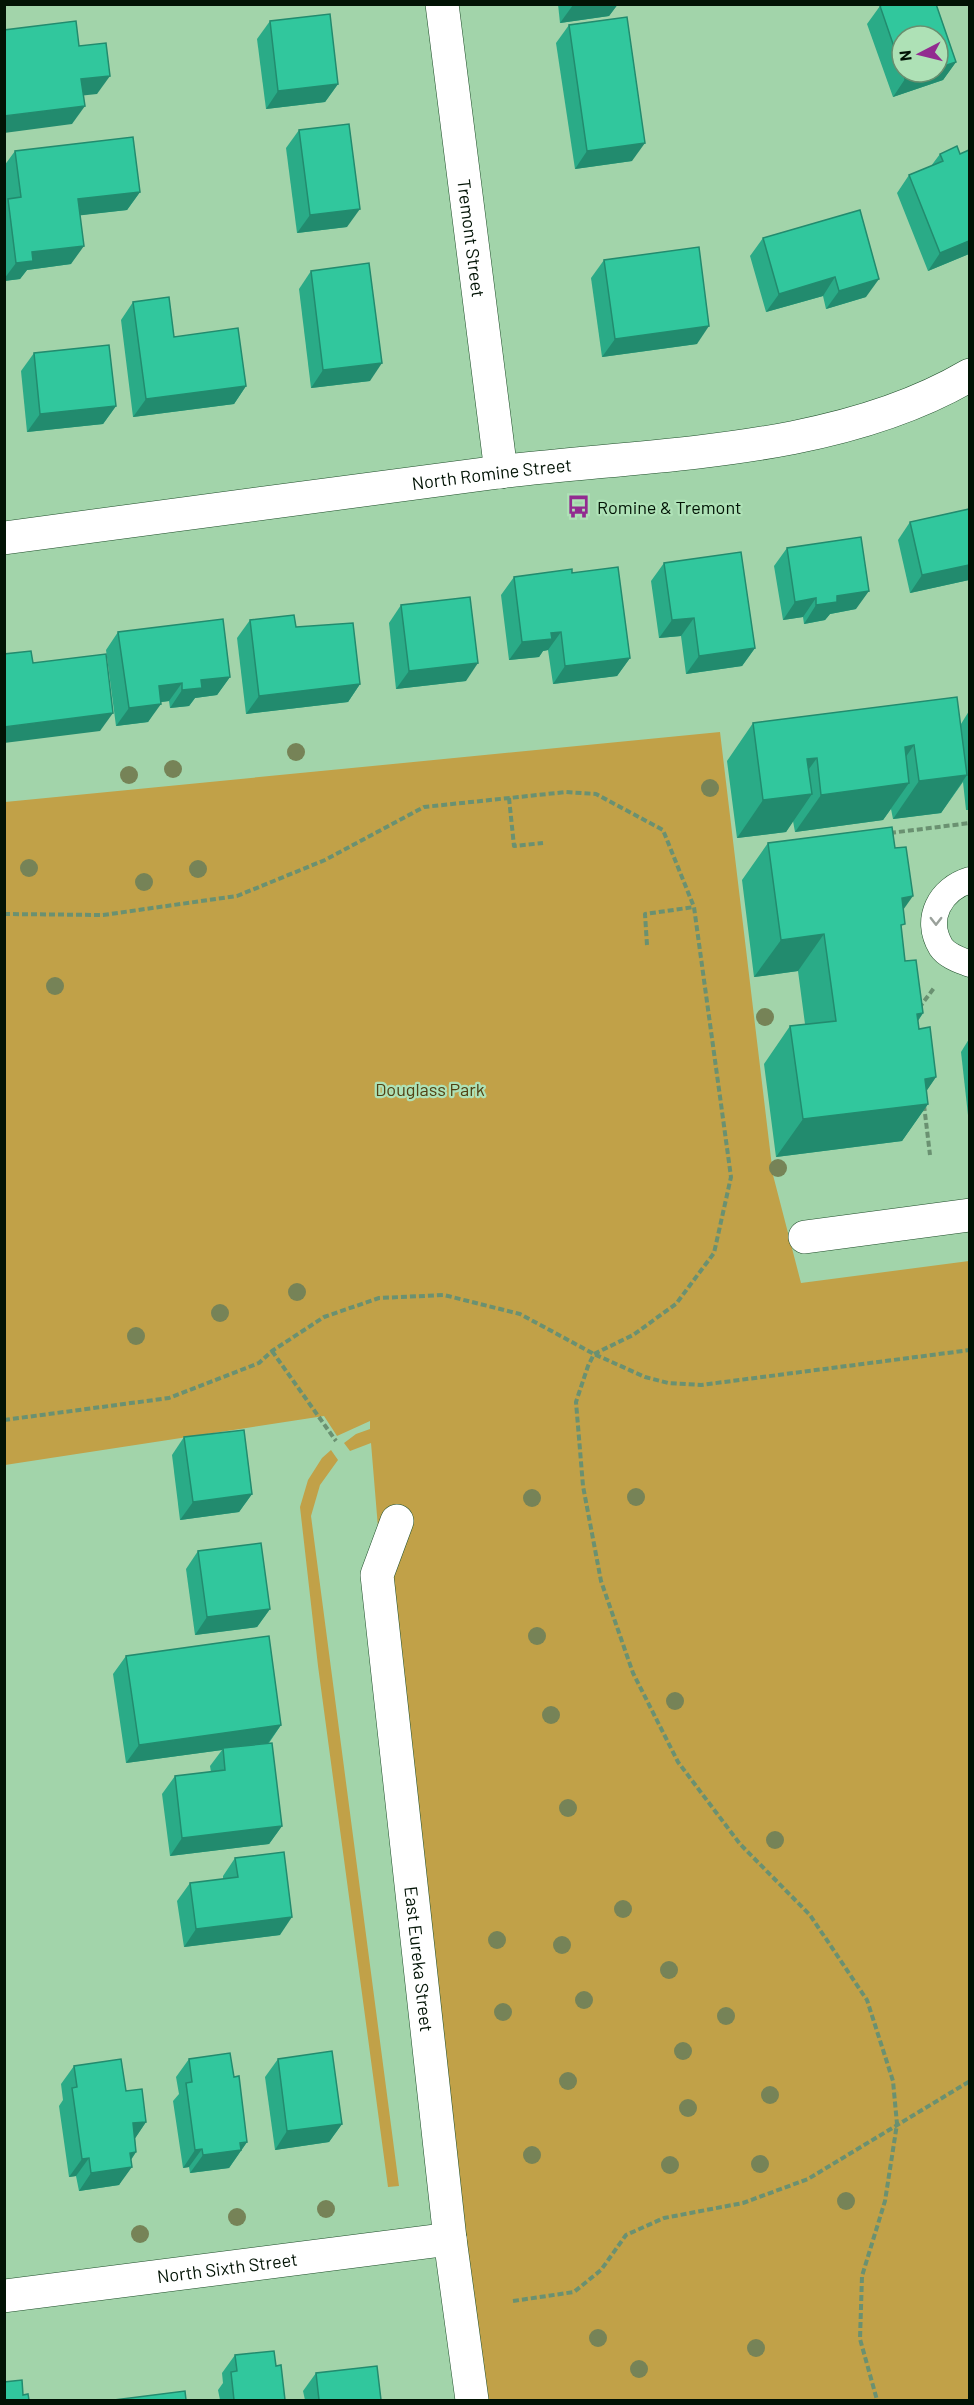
<svg xmlns="http://www.w3.org/2000/svg" width="974" height="2405" font-family="Barlow,sans-serif">
<style>
.green{fill:#c1a148}
.lines{fill:none;stroke-linecap:round;stroke-linejoin:round}
.service-casing{stroke:#1f4e2a;stroke-width:27}
.minor-casing{stroke:#1f4e2a;stroke-width:34}
.path{stroke:#6a9171;stroke-width:4;stroke-dasharray:6 3;stroke-linecap:butt}
.service{stroke:#fff;stroke-width:26}
.minor{stroke:#fff;stroke-width:33}
.tree{fill:#768357}
.wall{fill:#2aab87;fill-rule:evenodd}
.shaded-wall{fill:#228b6e}
.building{fill:#31c79d;stroke:#228b6e;stroke-width:1.5}
.oneway{stroke:#9aa19b}
.labels{text-anchor:middle;dominant-baseline:central;stroke-width:4.5;stroke-linejoin:round;paint-order:stroke}
.street-label{font-size:18px;fill:#021305;stroke:#aee1b6}
.poi-label{font-size:18px;fill:#021305;stroke:#aee1b6;text-anchor:start}
.park-label{font-size:18px;fill:#524113;stroke:#aee1b6}
</style>
<rect width="100%" height="100%" fill="#a2d4aa"/>
<g class="green">
<path d="M720 732 773 1175 801 1283 969 1261V2400H479L388 1648 371 1443 350 1451 344 1443 356 1434 370 1429V1421L337 1436 324 1416 5 1465V802Z"/>
<path d="M331 1450 338 1460 320 1485 311 1516 399 2186 388 2187 318 1666 300 1507 308 1480 322 1458Z"/>
</g>
<g class="lines">
<defs>
<path id="service" d="M970 880C940 889 924 919 941 947 947 956 960 960 970 964"/>
<g id="minor">
<path id="s1" d="M442 4 501 472"/>
<path id="s2" d="M4 538C169 516 334 493 499 472 653 453 834 455 970 375"/>
<path d="M805 1237 970 1215"/>
<path id="s3" d="M397 1521 377 1575 450 2239 472 2400"/>
<path id="s4" d="M4 2296 450 2239"/>
</g>
</defs>
<use href="#service" class="service-casing"/>
<use href="#minor" class="minor-casing"/>
<g class="path">
<path d="M509 798 514 846 543 843"/>
<path d="M890 833 970 823"/>
<path d="M4 914 103 915 237 896 325 860 424 807 566 792 596 794 663 830 694 907 731 1177 714 1253 676 1304 633 1335 594 1354 588 1366 576 1402 583 1486 601 1581 633 1673 678 1762 740 1844 810 1915 867 2000 893 2081 897 2124 885 2201 862 2276 860 2339 877 2400"/>
<path d="M647 945 645 914 694 907"/>
<path d="M919 1008 934 988"/>
<path d="M924 1105 930 1155"/>
<path d="M272 1351 336 1441"/>
<path d="M4 1420 169 1398 259 1363 272 1351 324 1317 379 1298 444 1295 520 1314 594 1354 645 1377 668 1383 701 1385 970 1350"/>
<path d="M513 2301 574 2292 601 2270 626 2235 664 2218 743 2203 808 2179 970 2081"/>
</g>
<use href="#service" class="service"/>
<use href="#minor" class="minor"/>
</g>
<g class="tree">
<circle cx="296" cy="752" r="9"/>
<circle cx="173" cy="769" r="9"/>
<circle cx="129" cy="775" r="9"/>
<circle cx="710" cy="788" r="9"/>
<circle cx="29" cy="868" r="9"/>
<circle cx="198" cy="869" r="9"/>
<circle cx="144" cy="882" r="9"/>
<circle cx="55" cy="986" r="9"/>
<circle cx="765" cy="1017" r="9"/>
<circle cx="778" cy="1168" r="9"/>
<circle cx="297" cy="1292" r="9"/>
<circle cx="220" cy="1313" r="9"/>
<circle cx="136" cy="1336" r="9"/>
<circle cx="636" cy="1497" r="9"/>
<circle cx="532" cy="1498" r="9"/>
<circle cx="537" cy="1636" r="9"/>
<circle cx="675" cy="1701" r="9"/>
<circle cx="551" cy="1715" r="9"/>
<circle cx="568" cy="1808" r="9"/>
<circle cx="775" cy="1840" r="9"/>
<circle cx="623" cy="1909" r="9"/>
<circle cx="497" cy="1940" r="9"/>
<circle cx="562" cy="1945" r="9"/>
<circle cx="669" cy="1970" r="9"/>
<circle cx="584" cy="2000" r="9"/>
<circle cx="503" cy="2012" r="9"/>
<circle cx="726" cy="2016" r="9"/>
<circle cx="683" cy="2051" r="9"/>
<circle cx="568" cy="2081" r="9"/>
<circle cx="770" cy="2095" r="9"/>
<circle cx="688" cy="2108" r="9"/>
<circle cx="532" cy="2155" r="9"/>
<circle cx="760" cy="2164" r="9"/>
<circle cx="670" cy="2165" r="9"/>
<circle cx="846" cy="2201" r="9"/>
<circle cx="326" cy="2209" r="9"/>
<circle cx="237" cy="2217" r="9"/>
<circle cx="140" cy="2234" r="9"/>
<circle cx="598" cy="2338" r="9"/>
<circle cx="756" cy="2348" r="9"/>
<circle cx="639" cy="2369" r="9"/>
</g>
<g class="wall">
<path d="M558 4H618L609 16 560 23Z"/>
<path d="M884 4H936L956 62 943 80 893 97 867 24 880 6ZM902 36H938V72H902Z"/>
<path d="M270 21 338 84 325 102 266 109 257 39Z"/>
<path d="M569 25 632 161 575 169 556 43Z"/>
<path d="M299 130 347 227 297 233 286 148Z"/>
<path d="M15 151 140 192 127 210 80 215 71 264 27 270 20 279 4 281V204L6 201 4 187V166Z"/>
<path d="M940 154H960L969 254 928 271 897 193 909 175 931 166Z"/>
<path d="M860 210 866 297 826 309 823 296 766 312 750 256 763 238Z"/>
<path d="M604 260 697 344 602 357 591 278Z"/>
<path d="M311 271 370 381 311 388 299 289Z"/>
<path d="M133 302 174 337 246 386 234 404 133 417 121 320Z"/>
<path d="M34 353 116 406 103 424 27 432 21 371Z"/>
<path d="M969 509V580L910 593 898 540 910 522Z"/>
<path d="M787 548 856 609 830 614 825 620 804 624 803 617 783 620 774 566Z"/>
<path d="M664 563 755 648 742 666 686 674 681 636 659 638 651 581Z"/>
<path d="M572 573 630 658 617 676 553 684 548 650 543 651 539 657 509 660 501 595 514 577Z"/>
<path d="M401 605 466 681 396 689 389 623Z"/>
<path d="M250 620 296 627 360 684 348 702 246 714 237 638Z"/>
<path d="M118 632 230 677 217 695 195 698 189 706 170 708 169 701 161 702 148 722 116 726 106 650Z"/>
<path d="M969 711V810H966L963 782 941 813 893 819 891 809 883 820 795 832 793 821 786 832 737 838 727 761 753 723 961 724Z"/>
<path d="M768 843 903 909 901 930 905 961 923 1013 918 1021 919 1029 936 1077 926 1091 928 1104 902 1141 776 1157 764 1064 790 1026 805 1024 798 971 754 977 742 880Z"/>
<path d="M969 1039V1124L961 1052Z"/>
<path d="M184 1437 252 1494 239 1512 180 1520 172 1455Z"/>
<path d="M198 1551 270 1609 257 1627 195 1635 186 1569Z"/>
<path d="M126 1656 281 1725 269 1743 282 1826 269 1844 170 1856 162 1794 175 1776 211 1772 210 1766 222 1750 126 1763 113 1674Z"/>
<path d="M235 1858 280 1935 184 1947 177 1901 190 1883 223 1879V1876Z"/>
<path d="M189 2059 234 2077 247 2142 229 2168 190 2173 189 2167 183 2168 173 2101 179 2094 176 2077Z"/>
<path d="M278 2059 342 2124 329 2142 275 2150 265 2077Z"/>
<path d="M74 2066 146 2122 135 2138 136 2152 131 2160 119 2185 79 2191 76 2176 69 2177 59 2106 63 2100 61 2084Z"/>
<path d="M235 2355 276 2366 285 2400H220L218 2390 223 2383 222 2373Z"/>
<path d="M316 2373 381 2400H305L303 2391Z"/>
</g>
<g class="shaded-wall">
<path d="M618 4 609 16 560 23 573 5Z"/>
<path d="M956 62 943 80 893 97 905 79 926 72H938V68Z"/>
<path d="M110 76 97 94 69 97 81 79Z"/>
<path d="M338 84 325 102 266 109 278 91Z"/>
<path d="M85 106 72 124 4 133V116Z"/>
<path d="M645 143 632 161 575 169 587 151Z"/>
<path d="M140 192 127 210 66 217 78 199Z"/>
<path d="M360 209 347 227 297 233 310 215Z"/>
<path d="M969 241V254L928 271 940 253Z"/>
<path d="M84 246 71 264 27 270 20 279 4 281V279L16 263 32 252Z"/>
<path d="M835 277 823 296 766 312 779 294Z"/>
<path d="M879 279 866 297 826 309 839 291Z"/>
<path d="M709 326 697 344 602 357 615 339Z"/>
<path d="M382 363 370 381 311 388 323 370Z"/>
<path d="M246 386 234 404 133 417 146 399Z"/>
<path d="M116 406 103 424 27 432 40 414Z"/>
<path d="M969 565V580L910 593 922 575Z"/>
<path d="M869 591 856 609 830 614 825 620 804 624 816 605 837 596Z"/>
<path d="M816 598 803 617 783 620 795 602Z"/>
<path d="M694 618 681 636 659 638 672 620Z"/>
<path d="M561 632 548 650 543 651 539 657 509 660 522 642 551 633Z"/>
<path d="M755 648 742 666 686 674 699 656Z"/>
<path d="M630 658 617 676 553 684 565 666Z"/>
<path d="M478 663 466 681 396 689 409 671Z"/>
<path d="M230 677 217 695 195 698 189 706 170 708 182 690 201 680Z"/>
<path d="M182 683 169 701 146 704 159 686Z"/>
<path d="M360 684 348 702 246 714 259 696Z"/>
<path d="M161 704 148 722 116 726 129 708Z"/>
<path d="M113 713 100 731 4 743V727Z"/>
<path d="M914 745 888 783 905 747Z"/>
<path d="M817 758 790 795 807 759Z"/>
<path d="M967 775 941 813 893 819 919 781Z"/>
<path d="M909 783 883 820 795 832 821 795Z"/>
<path d="M812 794 786 832 737 838 763 800Z"/>
<path d="M913 896 886 934 902 898Z"/>
<path d="M824 934 798 971 754 977 781 940Z"/>
<path d="M923 1013 897 1051 917 1014Z"/>
<path d="M936 1077 917 1105 928 1104 902 1141 776 1157 803 1119 925 1079Z"/>
<path d="M252 1494 239 1512 180 1520 193 1502Z"/>
<path d="M270 1609 257 1627 195 1635 207 1617Z"/>
<path d="M281 1725 268 1743 223 1748 222 1750 126 1763 139 1745Z"/>
<path d="M282 1826 269 1844 170 1856 182 1838Z"/>
<path d="M292 1917 280 1935 184 1947 196 1929Z"/>
<path d="M146 2122 134 2140 133 2123Z"/>
<path d="M342 2124 329 2142 275 2150 287 2131Z"/>
<path d="M247 2142 229 2168 190 2173 203 2155Z"/>
<path d="M202 2149 189 2167 183 2168 195 2150Z"/>
<path d="M136 2152 125 2168 132 2167 119 2185 79 2191 91 2173 130 2153Z"/>
<path d="M89 2158 76 2176 69 2177 82 2159Z"/>
</g>
<g class="building">
<path d="M884 4H936L956 62 938 68V36H902V70L880 6Z"/>
<path d="M330 14 338 84 278 91 270 21Z"/>
<path d="M627 17 645 143 587 151 569 25Z"/>
<path d="M76 21 79 46 106 43 110 76 81 79 85 106 4 116V30Z"/>
<path d="M903 72H926L905 79Z"/>
<path d="M349 124 360 209 310 215 299 130Z"/>
<path d="M133 137 140 192 78 199 84 246 32 252 33 261 16 263 8 199 21 197 15 151Z"/>
<path d="M957 146 960 154 969 150V241L940 253 909 175 943 161 940 154Z"/>
<path d="M860 210 879 279 839 291 835 277 779 294 763 238Z"/>
<path d="M699 247 709 326 615 339 604 260Z"/>
<path d="M369 263 382 363 323 370 311 271Z"/>
<path d="M169 297 174 337 238 328 246 386 146 399 133 302Z"/>
<path d="M109 345 116 406 40 414 34 353Z"/>
<path d="M969 509V565L922 575 910 522Z"/>
<path d="M861 537 869 591 837 596V602L816 605V598L795 602 787 548Z"/>
<path d="M741 552 755 648 699 656 694 618 672 620 664 563Z"/>
<path d="M618 567 630 658 565 666 561 632 551 633 552 639 522 642 514 577 572 569V573Z"/>
<path d="M470 597 478 663 409 671 401 605Z"/>
<path d="M294 615 296 627 353 623 360 684 259 696 250 620Z"/>
<path d="M223 619 230 677 201 680 202 688 182 690V683L159 686 161 704 129 708 118 632Z"/>
<path d="M31 651 33 663 106 654 113 713 4 727V654Z"/>
<path d="M957 697 967 775 919 781 914 745 905 747 909 783 821 795 817 758 807 759 812 794 763 800 753 723Z"/>
<path d="M892 827 895 848 906 847 913 896 902 898 905 924 901 925 905 961 916 960 923 1013 917 1014 919 1029 930 1027 936 1077 925 1079 928 1104 803 1119 790 1026 836 1021 824 934 781 940 768 843Z"/>
<path d="M244 1430 252 1494 193 1502 184 1437Z"/>
<path d="M261 1543 270 1609 207 1617 198 1551Z"/>
<path d="M269 1636 281 1725 139 1745 126 1656Z"/>
<path d="M272 1743 282 1826 182 1838 175 1776 225 1770 223 1748Z"/>
<path d="M284 1852 292 1917 196 1929 190 1883 238 1877 235 1858Z"/>
<path d="M332 2051 342 2124 287 2131 278 2059Z"/>
<path d="M230 2053 234 2077 239 2076 247 2142 240 2143 241 2150 203 2155 202 2149 195 2150 186 2083 192 2082 189 2059Z"/>
<path d="M121 2059 126 2091 142 2089 146 2122 133 2123 136 2152 130 2153 132 2167 91 2173 89 2158 82 2159 72 2088 77 2087 74 2066Z"/>
<path d="M274 2351 276 2366 281 2365 285 2400H234L231 2372 237 2371 235 2355Z"/>
<path d="M377 2366 381 2400H319L316 2373Z"/>
<path d="M22 2380 23 2395 28 2394 29 2400H4V2382Z"/>
<path d="M185 2391 186 2400H114Z"/>
</g>
<defs><path id="oneway-chevron" d="M-2-3.5L2.5 0L-2 3.5" fill="none" stroke-width="1.6" stroke-linecap="round" stroke-linejoin="round" transform="scale(1.5)"/></defs>
<use class="oneway" href="#oneway-chevron" transform="translate(936 921) rotate(90)"/>
<defs>
<symbol id="bus-bare" viewBox="-9 -9 18 18"><path d="M-5-6H5V4H4V6H2V4H-2V6H-4V4H-5ZM-3.5-4V0h7V-4ZM-3.5 1.2v1.5H-2V1.2ZM2 1.2v1.5H3.5V1.2Z" fill="#922b90" stroke="#aee1b6" stroke-width="2.5" paint-order="stroke"/></symbol>
</defs>
<g fill-rule="evenodd">
<use href="#bus-bare" x="562" y="490" width="33" height="33"/>
</g>
<g class="labels">
<g class="street-label">
<text stroke="none"><textPath href="#s1" startOffset="236">Tremont Street</textPath></text>
<text stroke="none"><textPath href="#s2" startOffset="492">North Romine Street</textPath></text>
<text stroke="none"><textPath href="#s3" startOffset="444">East Eureka Street</textPath></text>
<text stroke="none"><textPath href="#s4" startOffset="225">North Sixth Street</textPath></text>
</g>
<g class="poi-label">
<text x="597" y="507">Romine &amp; Tremont</text>
</g>
<g class="park-label">
<text x="430" y="1089">Douglass Park</text>
</g>
</g>
<rect width="974" height="2405" fill="none" stroke="#021305" stroke-width="12"/>
<g transform="translate(920 54) rotate(263)"><circle r="28" fill="#aee1b6" stroke="#698f6f" stroke-width="1.5"/>
<path d="M0-4.5L10 22L0 15L-10 22Z" fill="#922b90"/>
<text y="-9" font-size="16" font-weight="bold" text-anchor="middle" fill="#021305">N</text>
</g>
</svg>
